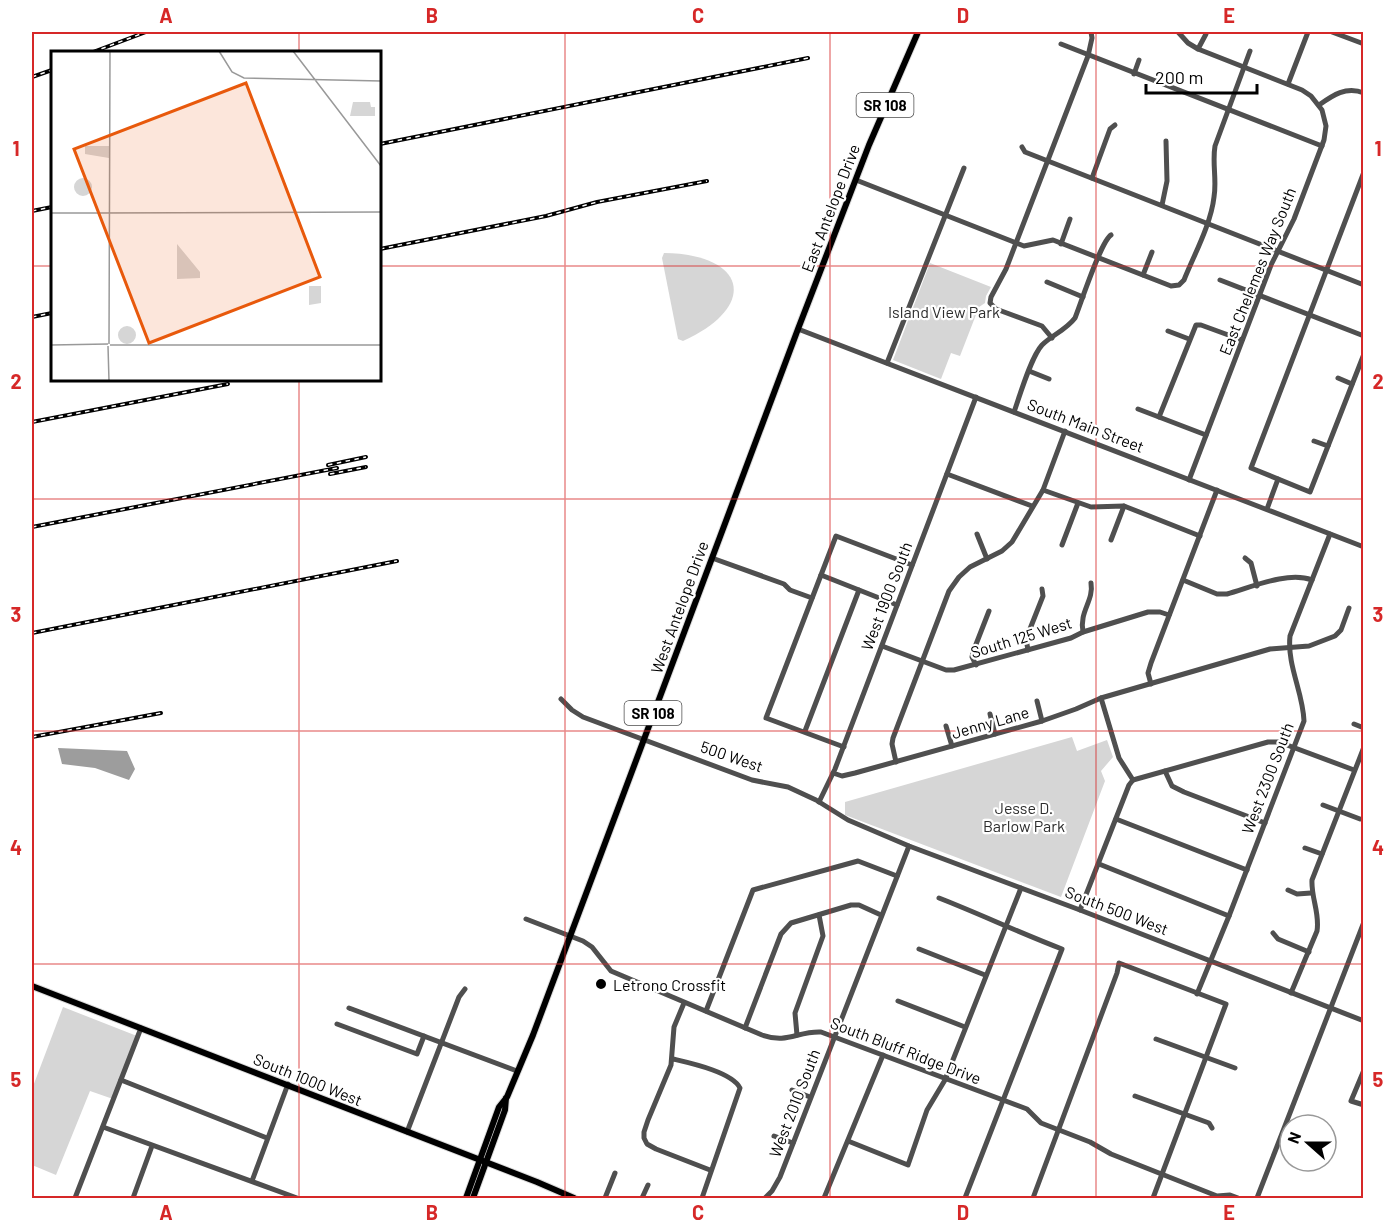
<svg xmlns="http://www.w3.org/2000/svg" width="1395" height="1230" font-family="Barlow,sans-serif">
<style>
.green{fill:#d6d6d6}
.water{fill:#9d9d9d}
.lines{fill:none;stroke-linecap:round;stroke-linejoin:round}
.major-casing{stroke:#dbdbdb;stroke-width:8}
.minor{stroke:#4f4f4f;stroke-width:5}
.major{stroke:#000;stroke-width:6}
.rail-casing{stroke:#000;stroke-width:4}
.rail{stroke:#fff;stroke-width:1.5;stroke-dasharray:4.5;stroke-linecap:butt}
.grid{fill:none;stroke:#d62828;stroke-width:1.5;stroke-opacity:0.55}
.poi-dot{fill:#000;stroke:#fff;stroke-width:2}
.labels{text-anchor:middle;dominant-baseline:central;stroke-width:4.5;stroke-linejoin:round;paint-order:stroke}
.shield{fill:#fff;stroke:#4c4c4c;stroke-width:1.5}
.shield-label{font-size:15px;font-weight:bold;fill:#000}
.street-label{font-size:16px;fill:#000;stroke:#fff}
.park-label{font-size:16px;fill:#2d2d2d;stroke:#fff}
.poi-label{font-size:16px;fill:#000;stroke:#fff;text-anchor:start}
.inset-road{fill:none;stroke:#999;stroke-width:1.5}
.view{fill:#e8590c;fill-opacity:0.15;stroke:#e8590c;stroke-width:3}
.inset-edge{fill:none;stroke:#000;stroke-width:3}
.neatline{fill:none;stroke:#d62828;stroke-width:2}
.grid-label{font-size:20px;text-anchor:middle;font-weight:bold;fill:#d62828}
</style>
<rect width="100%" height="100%" fill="#fff"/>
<g class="green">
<path d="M664 253C746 254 760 306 683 341L678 339 662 258Z"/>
<path d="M930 263 991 287 986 296 985 303 979 307 960 356 951 353 941 379 893 360Z"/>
<path d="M1072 737 1077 751 1107 740 1113 757 1101 771 1105 781 1061 897 845 815V802Z"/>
<path d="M63 1007 137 1036 113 1099 90 1091 56 1175 32 1165V1089Z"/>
</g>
<path class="water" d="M58 748 127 751 135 769 129 780 95 768 62 764Z"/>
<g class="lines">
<defs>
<g id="major">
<path d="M32 986 537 1182 574 1198"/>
<path d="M466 1198 499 1107 507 1097 533 1035 798 329 869 145 918 32"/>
<path d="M473 1198 505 1110 506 1098"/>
</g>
</defs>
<use href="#major" class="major-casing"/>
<g class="minor">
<path d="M1178 32 1188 43 1198 49 1302 90 1311 96 1322 110 1326 126 1324 140 1294 219 1271 265 1189 480"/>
<path d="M1332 32 1364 44"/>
<path d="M1061 44 1322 146"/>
<path d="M1198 49 1206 34"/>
<path d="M1134 74 1139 60"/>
<path d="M1288 84 1308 32"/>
<path d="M1319 105C1333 95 1346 86 1364 93"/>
<path d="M1022 147 1025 152 1364 285"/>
<path d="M1364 172 1251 468 1310 492 1364 354"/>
<path d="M1092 178 1110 129 1115 125"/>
<path d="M856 180 1024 246 1053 240 1171 286 1179 285 1184 280C1194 255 1211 224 1214 197 1217 180 1212 163 1215 146L1250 51"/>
<path d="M1162 205 1167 181 1166 141"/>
<path d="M1061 244 1070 219"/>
<path d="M1143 275 1152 252"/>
<path d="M1220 280 1364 336"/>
<path d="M1047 282 1083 297"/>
<path d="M798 329 1364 547"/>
<path d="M1168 331 1189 339"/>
<path d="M1052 338 1042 326 996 309 990 303 991 297 1006 269 1088 56 1092 38 1091 32"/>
<path d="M887 363 964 168"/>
<path d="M1029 371 1049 379"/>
<path d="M1338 378 1352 384"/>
<path d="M1138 409 1206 435"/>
<path d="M1014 412C1020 395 1031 357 1042 345 1052 335 1066 330 1075 318 1081 303 1101 241 1111 235"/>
<path d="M1159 417 1196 325H1201L1242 340"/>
<path d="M1314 441 1328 446"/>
<path d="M947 474 1032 506"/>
<path d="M1043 490 1091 507 1124 506 1200 536"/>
<path d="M1267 509 1278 479"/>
<path d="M977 534 987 559"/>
<path d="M1111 540 1124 506"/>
<path d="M1062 545 1078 503"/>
<path d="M712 558 784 584 790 590 812 598"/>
<path d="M1245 558 1251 563 1257 586"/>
<path d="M821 575 897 605"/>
<path d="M1183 580 1217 594H1227C1252 587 1288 571 1312 580"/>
<path d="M1083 632C1079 611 1094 601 1091 583"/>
<path d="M882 646 946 670H954L1071 638 1083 632 1148 612H1160L1169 615"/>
<path d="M1028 650 1026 639 1043 596 1042 589"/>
<path d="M976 665 972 657 973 652 989 611"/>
<path d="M1151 684 1148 673 1151 663 1217 490"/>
<path d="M1101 698 1119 758 1133 780"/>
<path d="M561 699 572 710 583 717 752 780 788 787 816 800 848 820 909 846 1080 910 1364 1021"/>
<path d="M1037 701 1042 721"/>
<path d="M990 714 995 734"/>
<path d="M1354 724 1364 728"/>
<path d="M946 726 952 746"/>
<path d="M805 731 859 590"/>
<path d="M844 747 766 718 836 536 912 565"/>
<path d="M896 762 892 744 893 738 949 591 959 577 970 567 1002 551 1012 542 1043 490 1065 431"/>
<path d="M1165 771 1172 786 1184 792 1265 823"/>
<path d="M833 773 842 776 855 773 1042 721 1076 709 1101 698 1270 649 1309 646 1335 636 1341 630 1349 608"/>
<path d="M1133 780 1268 742H1279L1354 770"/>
<path d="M819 802 835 769 976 397"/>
<path d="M1323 805 1360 819"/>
<path d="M1116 819 1247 870"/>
<path d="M1305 848 1322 854"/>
<path d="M1099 864 1229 916"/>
<path d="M1288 890 1297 894 1311 893"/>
<path d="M939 898C980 914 1020 933 1062 949L965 1198"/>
<path d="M1080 910 1129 785 1133 780"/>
<path d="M526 919 583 941 592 947 611 971 762 1035C788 1044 797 1031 821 1032L1027 1109 1041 1123 1090 1142 1111 1154 1217 1196 1230 1195 1238 1198"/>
<path d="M1273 933 1278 939 1309 952"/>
<path d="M919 949 985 975"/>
<path d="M1291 993 1317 931C1320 913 1311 898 1312 880L1364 747"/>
<path d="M1197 994 1229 916 1304 721C1303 692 1287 666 1290 636L1330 534"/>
<path d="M898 1001 965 1027"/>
<path d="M684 1003 674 1027 671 1065 648 1120 644 1132V1138L647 1144 656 1149 710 1170"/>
<path d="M349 1008 517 1071"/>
<path d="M706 1011 753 890 858 861 897 876"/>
<path d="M337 1024 417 1054 424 1036"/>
<path d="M745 1028 781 934 791 923 851 905H859L881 915"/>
<path d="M797 1035 795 1013 823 936 819 915"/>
<path d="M1156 1039 1235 1068"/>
<path d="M673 1059C690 1063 732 1072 740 1088L702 1198"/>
<path d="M1364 1070 1351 1101 1364 1105"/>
<path d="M121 1080 267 1138"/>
<path d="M792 1090 810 1097"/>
<path d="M1135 1096 1209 1123 1212 1128"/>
<path d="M103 1127 297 1198"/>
<path d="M407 1132 459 997 465 989"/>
<path d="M774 1136 793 1143"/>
<path d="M848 1141 908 1165 927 1110 945 1080 1021 888"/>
<path d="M252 1181 288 1084"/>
<path d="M75 1198 141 1028"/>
<path d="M133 1198 152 1146"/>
<path d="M605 1198 615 1173"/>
<path d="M642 1198 648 1185"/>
<path d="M765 1198 772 1191 780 1177 909 846"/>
<path d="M824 1198 883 1055"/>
<path d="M1033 1198 1117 973 1119 963 1226 1004 1153 1198"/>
<path d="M1257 1198 1364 922"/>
</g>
<use href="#major" class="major"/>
<defs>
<g id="rail">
<path d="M93 52 146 32"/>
<path d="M32 77 52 70"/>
<path d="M380 144 808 58"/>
<path d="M32 211 52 207"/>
<path d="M380 249 546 216 597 202 707 181"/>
<path d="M32 317 52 313"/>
<path d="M32 422 228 384"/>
<path d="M328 465 366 457"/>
<path d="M330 474 366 467"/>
<path d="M32 527 337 468"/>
<path d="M32 633 397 561"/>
<path d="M32 737 161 713"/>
</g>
</defs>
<use href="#rail" class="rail-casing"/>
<use href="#rail" class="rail"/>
</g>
<path class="grid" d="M299 32V52M565 32V1198M830 32V1198M1096 32V1198M32 266H52M380 266H1364M299 380V1198M32 499H1364M32 731H1364M32 964H1364"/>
<circle class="poi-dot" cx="601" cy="984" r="6"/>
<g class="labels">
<g class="shield">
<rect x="856.5" y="93" width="57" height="24" rx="4.5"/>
<rect x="624.5" y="701" width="57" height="24" rx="4.5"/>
</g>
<g class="shield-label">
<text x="885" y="105">SR 108</text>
<text x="653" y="713">SR 108</text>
</g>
<g class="street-label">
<text transform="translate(830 208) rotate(-69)">East Antelope Drive</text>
<text transform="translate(1257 271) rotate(-68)">East Chelemes Way South</text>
<text transform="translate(1086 425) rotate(21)">South Main Street</text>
<text transform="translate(886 596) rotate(-69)">West 1900 South</text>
<text transform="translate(679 607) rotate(-70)">West Antelope Drive</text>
<text transform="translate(1021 637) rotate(-17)">South 125 West</text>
<text transform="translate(990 722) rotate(-16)">Jenny Lane</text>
<text transform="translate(732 756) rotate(19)">500 West</text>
<text transform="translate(1267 778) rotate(-69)">West 2300 South</text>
<text transform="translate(1117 910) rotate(21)">South 500 West</text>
<text transform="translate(906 1050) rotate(21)">South Bluff Ridge Drive</text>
<text transform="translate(308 1079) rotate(22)">South 1000 West</text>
<text transform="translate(794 1103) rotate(-69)">West 2010 South</text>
</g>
<g class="park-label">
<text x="944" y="311">Island View Park</text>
<text x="1024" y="807">Jesse D.<tspan x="1024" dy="18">Barlow Park</tspan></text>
</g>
<g class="poi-label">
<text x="613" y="984">Letrono Crossfit</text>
</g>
</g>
<g transform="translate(51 51)">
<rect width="330" height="330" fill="#fff"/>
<path d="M302 51H319L320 56H324V65H299ZM34 95H58V107L34 103ZM23 136a9 9 0 1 1 18 0a9 9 0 1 1-18 0ZM126 193 149 221V227L126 228ZM258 235H270V252L258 254ZM67 284a9 9 0 1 1 18 0a9 9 0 1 1-18 0Z" fill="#d6d6d6"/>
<path class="inset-road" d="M168 0 181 21 193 27 330 30M242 0 330 115M0 162H50M47 162 330 161M58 293 59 0M0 294 57 293M59 294H330M57 295 58 330"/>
<path class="view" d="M195 32 269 226 98 292 23 98Z"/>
<rect width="330" height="330" class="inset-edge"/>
</g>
<rect width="1395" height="1230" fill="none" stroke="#ffffff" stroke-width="66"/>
<g transform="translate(1308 1143) rotate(291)"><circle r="28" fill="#ffffff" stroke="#999999" stroke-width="1.5"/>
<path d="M0-4.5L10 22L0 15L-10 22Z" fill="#000000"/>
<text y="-9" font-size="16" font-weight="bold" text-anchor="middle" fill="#000000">N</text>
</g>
<path d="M1146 84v9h111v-9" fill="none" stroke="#000000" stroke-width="3"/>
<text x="1155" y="84" font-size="18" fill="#000000" stroke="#ffffff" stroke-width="4.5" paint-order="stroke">200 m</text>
<rect x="33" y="33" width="1329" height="1164" class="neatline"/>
<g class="grid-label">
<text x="166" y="23">A</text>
<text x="432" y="23">B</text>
<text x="698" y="23">C</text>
<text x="963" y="23">D</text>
<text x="1229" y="23">E</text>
<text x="16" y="156">1</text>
<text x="1378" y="156">1</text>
<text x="16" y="389">2</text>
<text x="1378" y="389">2</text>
<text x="16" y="622">3</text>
<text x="1378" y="622">3</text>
<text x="16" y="855">4</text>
<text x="1378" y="855">4</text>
<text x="16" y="1087">5</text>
<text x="1378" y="1087">5</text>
<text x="166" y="1220">A</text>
<text x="432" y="1220">B</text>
<text x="698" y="1220">C</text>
<text x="963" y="1220">D</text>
<text x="1229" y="1220">E</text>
</g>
</svg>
